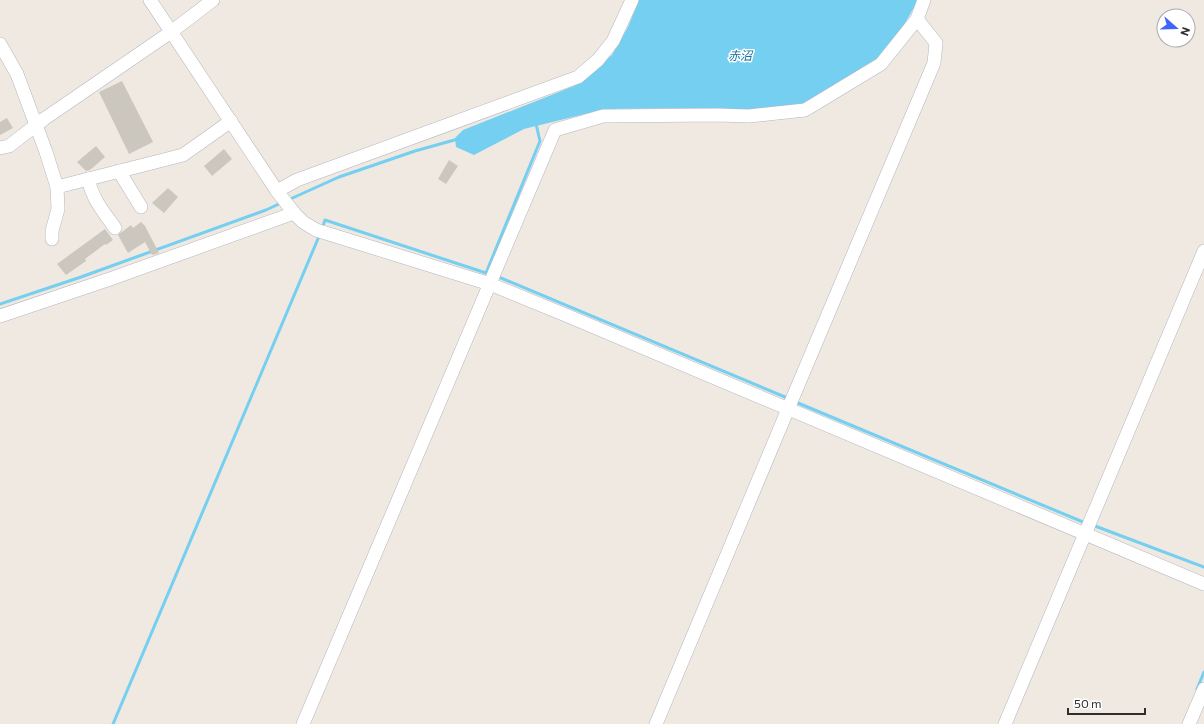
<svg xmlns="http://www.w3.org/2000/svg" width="1204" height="724" font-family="Commissioner,'Noto Sans JP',sans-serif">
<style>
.water{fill:#75cff0}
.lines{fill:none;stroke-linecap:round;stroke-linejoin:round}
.stream{stroke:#75cff0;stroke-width:3}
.building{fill:#cbc7bf}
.minor-casing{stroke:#b4b7c1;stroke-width:14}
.minor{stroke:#fff;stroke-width:13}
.labels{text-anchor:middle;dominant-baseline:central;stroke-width:3;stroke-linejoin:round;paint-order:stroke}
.water-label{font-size:12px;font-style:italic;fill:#0d6fa3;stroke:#fff}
</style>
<rect width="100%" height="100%" fill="#efe9e1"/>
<path class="water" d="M639 0H918L903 27 879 59 802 104 744 112 719 108 605 109 524 129 474 155 456 147 455 138 463 130 574 86 612 55 628 27Z"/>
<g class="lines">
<g class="stream">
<path d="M288 200 339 177 415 151 458 139"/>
<path d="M322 229 325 220 486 273 540 141 536 124"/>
<path d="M501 278 785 397"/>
<path d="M0 304 81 277 266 210 281 203"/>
<path d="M798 403 1083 522"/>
<path d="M1095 526 1204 567"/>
<path d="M1197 689 1204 672"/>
<path d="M113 724 320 234"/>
</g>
</g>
<g class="building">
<path d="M122 81 153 142 129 154 99 92Z"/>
<path d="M7 118 13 128 0 135V122Z"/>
<path d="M96 146 105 157 90 170 86 171 77 162Z"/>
<path d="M224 149 232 159 212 176 204 166Z"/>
<path d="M449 160 458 166 446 184 438 179Z"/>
<path d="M168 188 178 197 164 213 152 203Z"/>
<path d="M141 222 145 226 159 253 152 255 145 242 128 253 118 235 131 225 133 228Z"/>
<path d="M105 229 113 240 106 245 105 244 85 259 86 261 66 275 57 264Z"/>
</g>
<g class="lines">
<defs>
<g id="minor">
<path d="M150 0 277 191 294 213 303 222 316 230 490 284 568 316 1204 584"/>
<path d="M0 44 17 74 46 152 57 187"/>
<path d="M0 148 9 146 44 119 171 32 213 0"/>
<path d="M119 171 141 207"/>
<path d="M88 179C93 200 103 211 115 228"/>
<path d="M277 191 297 180 578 77 598 60 613 41 632 0"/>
<path d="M52 239V231L58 209 57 187 183 155 231 121"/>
<path d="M0 316 110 279 294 213"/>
<path d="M303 724 555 130 603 116 718 115 749 116 805 110 881 64 917 19 924 0"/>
<path d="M656 724 788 409 934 63 936 43 917 19"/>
<path d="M1005 724 1204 251"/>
<path d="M1189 724 1204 689"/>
</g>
</defs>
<use href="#minor" class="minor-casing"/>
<use href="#minor" class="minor"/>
</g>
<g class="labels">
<g class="water-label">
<text x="740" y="55">赤沼</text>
</g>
</g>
<g transform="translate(1176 28) rotate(110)"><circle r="19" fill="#ffffff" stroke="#ababab"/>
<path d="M0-3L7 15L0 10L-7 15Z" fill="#4264fb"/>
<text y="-6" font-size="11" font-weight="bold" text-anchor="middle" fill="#2e2e2e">N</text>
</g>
<path d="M1068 708v6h77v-6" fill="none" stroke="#2e2e2e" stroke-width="2"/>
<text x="1074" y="708" font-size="12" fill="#2e2e2e" stroke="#ffffff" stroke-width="3" paint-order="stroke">50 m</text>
</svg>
